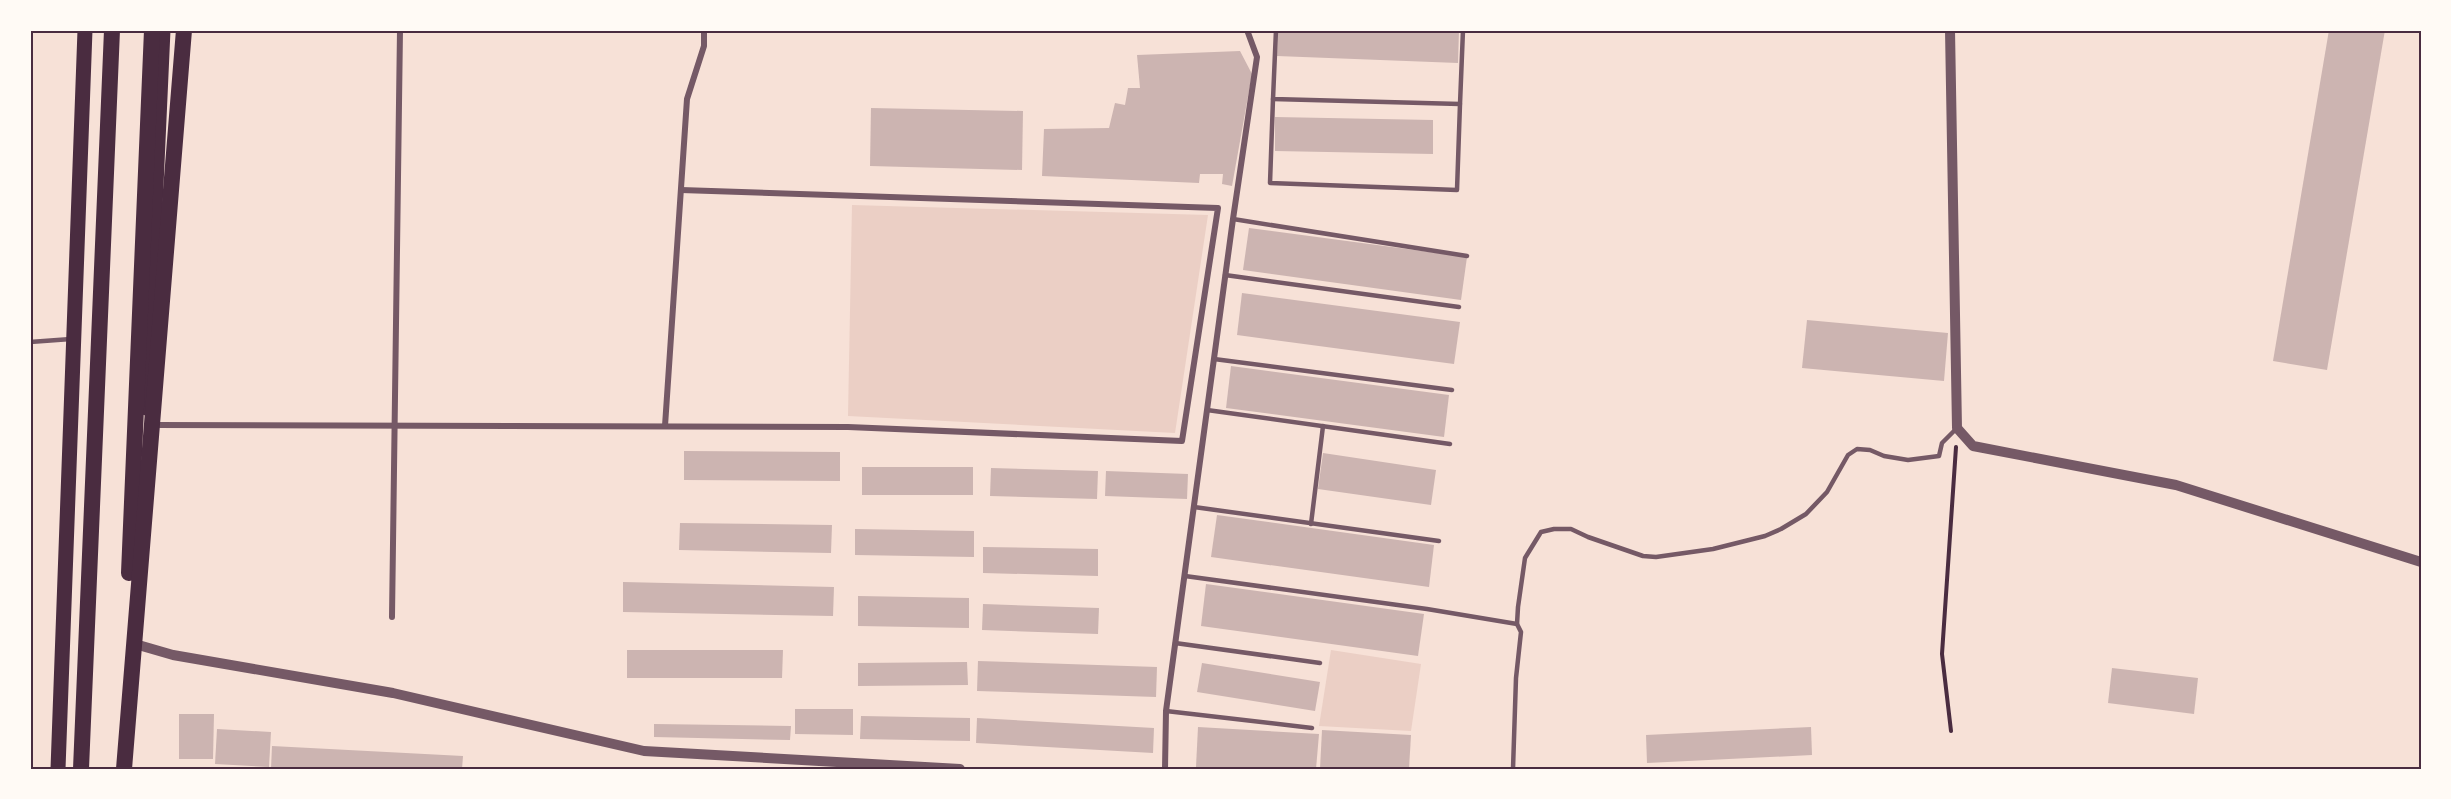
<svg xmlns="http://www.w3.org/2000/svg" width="2451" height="799" font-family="'DM Sans',sans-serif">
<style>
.green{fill:#ebcfc5}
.building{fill:#ccb4b1}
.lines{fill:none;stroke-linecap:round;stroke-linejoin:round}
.path{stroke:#4a2c40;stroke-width:4}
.service{stroke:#755966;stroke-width:4.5}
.minor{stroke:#755966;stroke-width:6}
.tertiary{stroke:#755966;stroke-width:10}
.primary{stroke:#4a2c40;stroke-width:15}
.trunk{stroke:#4a2c40;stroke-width:16}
.neatline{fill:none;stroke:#4a2c40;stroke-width:2}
</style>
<rect width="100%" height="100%" fill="#f7e1d7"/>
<g class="green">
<path d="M852 205 1208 215 1175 433 848 416Z"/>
<path d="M1331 650 1421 664 1411 731 1319 726Z"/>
</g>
<g class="building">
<path d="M1278 30H1459L1458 63 1277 56Z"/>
<path d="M2329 30H2385L2327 370 2273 361Z"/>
<path d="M1240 51 1252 74 1232 186 1222 184 1223 174H1200L1199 183 1042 176 1044 129 1109 128 1115 103 1125 105 1128 88H1140L1137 55Z"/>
<path d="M871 108 1023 111 1022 170 870 166Z"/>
<path d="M1275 117 1433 120V154L1275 151Z"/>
<path d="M1249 228 1467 257 1461 300 1243 270Z"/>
<path d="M1242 293 1460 322 1454 364 1237 335Z"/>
<path d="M1807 320 1948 333 1944 381 1802 368Z"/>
<path d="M1231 366 1449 395 1444 437 1226 408Z"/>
<path d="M684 451 840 452V481L684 480Z"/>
<path d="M1323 453 1436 470 1431 505 1318 489Z"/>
<rect x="862" y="467" width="111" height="28"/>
<path d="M991 468 1098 471 1097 499 990 496Z"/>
<path d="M1106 471 1188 474 1187 499 1105 496Z"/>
<path d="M1217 515 1434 545 1429 587 1211 557Z"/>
<path d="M680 523 832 525 831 553 679 550Z"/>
<path d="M855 529 974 531V557L855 555Z"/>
<path d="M983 547 1098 549V576L983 573Z"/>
<path d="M623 582 834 587 833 616 623 612Z"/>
<path d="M1206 584 1424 614 1418 656 1201 626Z"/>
<path d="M858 596 969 598V628L858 626Z"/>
<path d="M983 604 1099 608 1098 634 982 630Z"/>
<path d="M627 650H783L782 678H627Z"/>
<path d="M978 661 1157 667 1156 697 977 691Z"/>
<path d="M967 662 968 685 858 686V663Z"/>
<path d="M1202 663 1320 682 1315 711 1197 692Z"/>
<path d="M2112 668 2198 678 2194 714 2108 703Z"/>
<path d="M795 709H853V735L795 734Z"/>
<path d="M179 714H214L213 759H179Z"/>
<path d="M861 716 970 718V741L860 739Z"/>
<path d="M977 718 1154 728 1153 753 976 743Z"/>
<path d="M654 724 791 726 790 740 654 737Z"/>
<path d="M1198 727 1319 734 1316 769 1196 767Z"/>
<path d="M1811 727 1812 755 1647 763 1646 735Z"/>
<path d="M217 729 271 732 269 767 215 764Z"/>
<path d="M1322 730 1411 735 1409 769H1320Z"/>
<path d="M272 746 463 756 462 769H271Z"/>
</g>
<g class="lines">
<path class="path" d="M1951 731 1942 654 1956 447"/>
<g class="service">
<path d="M1276 30 1273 99 1460 104 1463 30"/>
<path d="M1273 99 1270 183 1457 190 1460 104"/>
<path d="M1233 219 1467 256"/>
<path d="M1225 275 1459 307"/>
<path d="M30 342 71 339"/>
<path d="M1214 359 1452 390"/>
<path d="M1207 410 1450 444"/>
<path d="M1194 507 1439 541"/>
<path d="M1311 524 1323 426"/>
<path d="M1185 576 1427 609 1517 624"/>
<path d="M1175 643 1320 663"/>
<path d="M1166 711 1312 728"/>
<path d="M1513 769 1516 678 1521 632 1517 624 1518 607 1525 558 1541 532 1554 529H1571L1588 537 1643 556 1656 557 1713 549 1765 536 1781 529 1806 514 1827 492 1848 455 1857 449 1870 450 1884 456 1908 460 1939 456 1942 443 1957 428"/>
</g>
<g class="minor">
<path d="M155 425 848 427 1182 441 1218 208 681 190"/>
<path d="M665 426 687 99 704 46V30"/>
<path d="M392 617 400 30"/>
<path d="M1165 769 1166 711 1233 219 1257 57 1247 30"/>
</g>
<g class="tertiary">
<path d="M1950 30 1957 428 1973 446 2176 485 2421 562"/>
<path d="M135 644 173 655 393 693 644 751 960 769"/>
</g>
<g class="primary">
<path d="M146 408 163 30"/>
<path d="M58 769 85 30"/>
</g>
<g class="trunk">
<path d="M129 573 152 30"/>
<path d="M81 769 112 30"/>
<path d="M124 769 184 30"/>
</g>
</g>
<rect width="2451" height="799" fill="none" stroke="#fffaf5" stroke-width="63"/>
<rect x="32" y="32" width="2388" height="736" class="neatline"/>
</svg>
